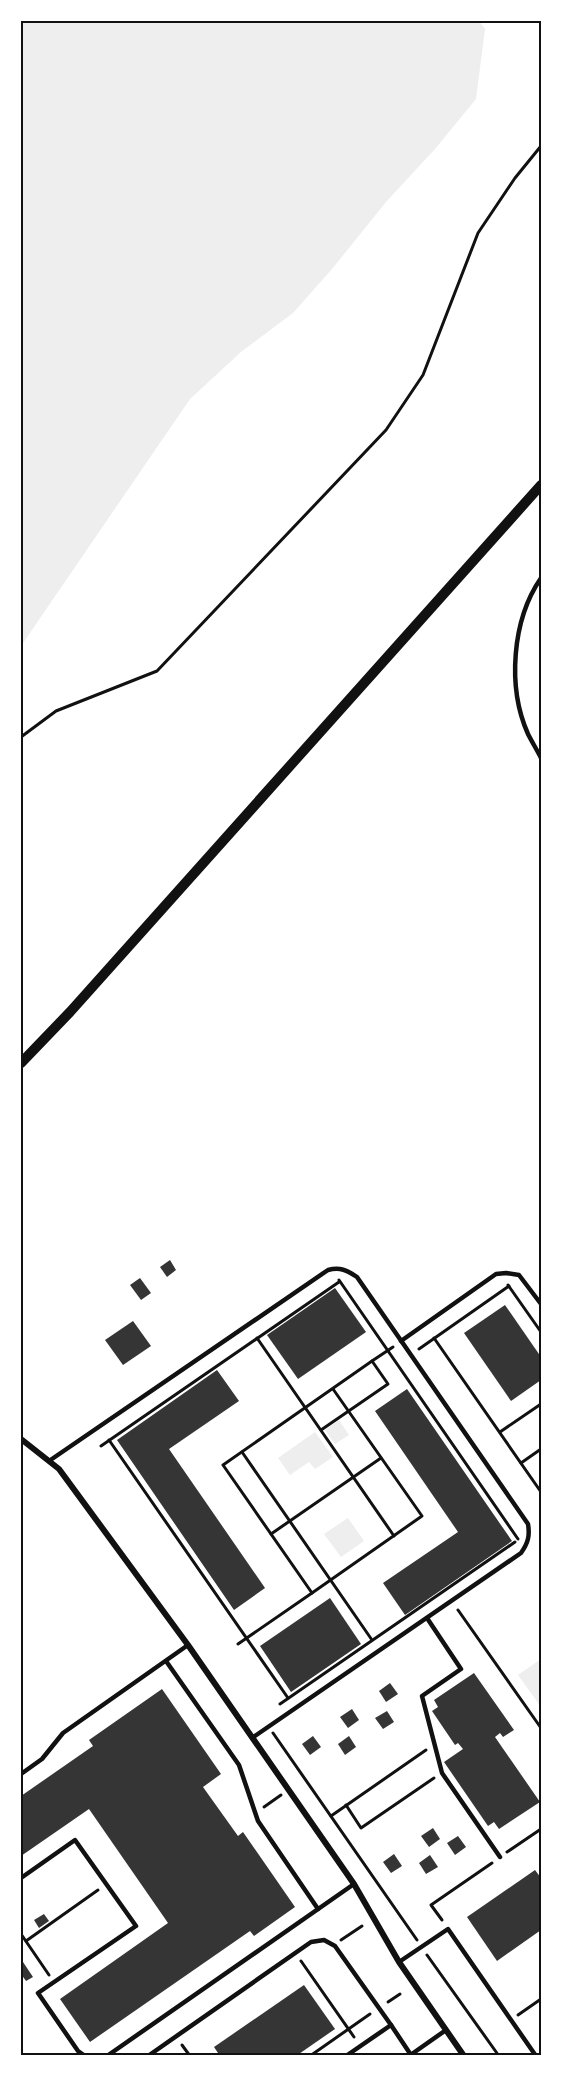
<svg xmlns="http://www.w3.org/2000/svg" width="562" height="2077" font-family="'Golos Text',sans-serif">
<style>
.green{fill:#eee}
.building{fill:#353535}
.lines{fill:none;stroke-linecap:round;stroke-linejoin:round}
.path{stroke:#111;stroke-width:3}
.service{stroke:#111;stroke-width:4.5}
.minor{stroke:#111;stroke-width:6}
.tertiary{stroke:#111;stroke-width:10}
.neatline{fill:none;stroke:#111;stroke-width:2}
</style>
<rect width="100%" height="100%" fill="#fff"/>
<g class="green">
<path d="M21 21H479L485 29 476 99 435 149 386 202 332 269 293 313 241 352 190 399 21 646Z"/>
<path d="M339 1420 349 1435 335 1444 325 1430Z"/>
<path d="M315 1432 333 1457 315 1469 309 1462 290 1475 278 1458Z"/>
<path d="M348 1518 364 1541 341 1557 324 1534Z"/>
<path d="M541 1659V1707L518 1675Z"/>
</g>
<g class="building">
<path d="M170 1260 176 1270 167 1277 160 1267Z"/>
<path d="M140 1278 151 1293 141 1300 130 1285Z"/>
<path d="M335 1288 366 1332 298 1379 267 1335Z"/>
<path d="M505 1305 541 1357V1380L511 1401 464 1333Z"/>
<path d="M133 1321 151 1346 123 1365 105 1340Z"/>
<path d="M217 1370 239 1401 169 1449 265 1588 234 1610 117 1440Z"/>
<path d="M407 1389 512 1541 405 1615 383 1583 458 1532 375 1411Z"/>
<path d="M330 1598 361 1644 291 1692 260 1646Z"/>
<path d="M474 1673 514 1730 503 1737 500 1733 495 1737 540 1802 499 1829 494 1822 488 1826 444 1762 463 1749 458 1743 455 1745 432 1711 438 1707 434 1700Z"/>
<path d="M390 1683 398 1694 386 1702 379 1691Z"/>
<path d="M162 1689 221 1774 203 1787 238 1836 243 1832 295 1907 254 1936 250 1931 90 2042 60 1999 168 1923 89 1809 21 1856V1796L93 1746 89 1740Z"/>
<path d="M352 1709 359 1720 348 1728 340 1717Z"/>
<path d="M387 1711 394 1722 383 1729 375 1718Z"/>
<path d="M313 1736 321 1747 310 1755 302 1744Z"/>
<path d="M349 1736 356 1747 345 1755 338 1744Z"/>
<path d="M433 1828 440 1839 429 1847 421 1836Z"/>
<path d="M458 1836 466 1847 455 1855 447 1843Z"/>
<path d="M394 1854 402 1866 391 1873 383 1862Z"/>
<path d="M430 1855 438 1867 426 1874 419 1863Z"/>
<path d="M535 1870 541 1878V1930L497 1961 467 1917Z"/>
<path d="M44 1914 49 1921 39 1928 34 1920Z"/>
<path d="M23 1962 33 1977 26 1981 21 1974V1963Z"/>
<path d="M304 1985 335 2029 296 2056H220L214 2047Z"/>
</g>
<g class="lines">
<g class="path">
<path d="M21 737 56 711 157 671 386 430 423 375 478 233 515 178 541 146"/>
<path d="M339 1280 518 1539"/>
<path d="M508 1285 541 1332"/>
<path d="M257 1338 394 1536"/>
<path d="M434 1338 541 1492"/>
<path d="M419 1349 509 1286"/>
<path d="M333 1389 422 1516 312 1593 223 1465 372 1361 393 1347"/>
<path d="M321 1430 388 1384 372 1361"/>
<path d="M500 1432 541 1404"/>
<path d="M109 1440 288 1698"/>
<path d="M101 1446 339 1282"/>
<path d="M242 1452 372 1640"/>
<path d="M521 1463 541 1449"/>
<path d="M271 1534 381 1458"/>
<path d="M458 1610 541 1728"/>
<path d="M238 1644 312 1593"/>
<path d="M280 1704 515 1542"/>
<path d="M273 1733 417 1940"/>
<path d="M346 1805 361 1828 434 1778"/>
<path d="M264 1807 281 1795"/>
<path d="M331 1816 426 1750"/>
<path d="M507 1852 541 1829"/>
<path d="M442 1920 431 1905 492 1863"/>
<path d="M21 1934 49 1975"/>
<path d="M341 1940 362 1926"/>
<path d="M26 1941 98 1890"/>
<path d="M427 1955 499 2056"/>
<path d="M301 1961 354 2037"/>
<path d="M388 2002 400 1994"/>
<path d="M518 2015 541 1999"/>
<path d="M182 2045 190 2056"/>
<path d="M310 2056 370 2014"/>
</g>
<g class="service">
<path d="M541 578C512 620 507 687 528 734 532 742 537 750 541 758"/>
<path d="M401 1341 496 1274 506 1273 519 1275 541 1304"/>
<path d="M49 1461 328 1270C340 1267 347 1270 357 1277L528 1524C530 1536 528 1543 521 1553L252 1738"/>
<path d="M427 1618 461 1669 422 1696 442 1773 500 1857"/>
<path d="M166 1661 239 1765 258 1821 318 1909"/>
<path d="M21 1774 42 1759 63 1733 188 1645"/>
<path d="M21 1878 75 1840 136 1926 38 1993 78 2051 85 2056"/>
<path d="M399 1962 448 1929 536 2056"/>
<path d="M391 2025 411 2055"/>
<path d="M107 2056 354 1884"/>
<path d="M148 2056 311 1942 324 1940 335 1946 391 2025 346 2056"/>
<path d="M409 2056 446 2030"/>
</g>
<path class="minor" d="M21 1439 59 1469 188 1645 354 1884 399 1962 464 2056"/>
<path class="tertiary" d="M21 1063 70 1012 541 485"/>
</g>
<rect width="562" height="2077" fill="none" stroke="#ffffff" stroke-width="45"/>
<rect x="22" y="22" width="518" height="2032" class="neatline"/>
</svg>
